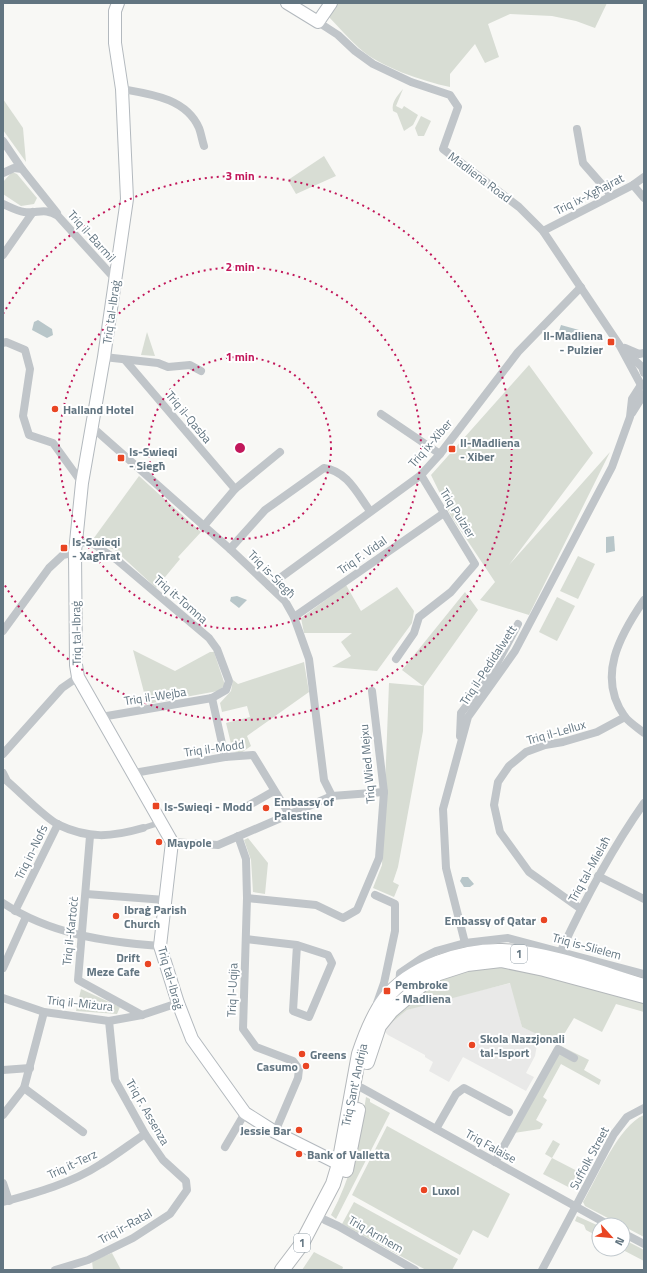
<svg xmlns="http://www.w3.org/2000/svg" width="647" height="1273" font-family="'Titillium Web',sans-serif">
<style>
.built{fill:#e9e9e8}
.green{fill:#d8ddd4}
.water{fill:#b8c6c9}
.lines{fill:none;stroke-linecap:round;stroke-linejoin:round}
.secondary-casing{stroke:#b3b9be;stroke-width:14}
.trunk-casing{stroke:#b4b8bb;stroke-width:16}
.pedestrian{stroke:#c0c5c9;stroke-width:6}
.minor{stroke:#c0c5c9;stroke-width:8}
.secondary{stroke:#fff;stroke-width:12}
.trunk{stroke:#fff;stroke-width:14}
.ring{fill:none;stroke:#c2185b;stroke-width:2;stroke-dasharray:2 4}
.poi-dot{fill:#e94523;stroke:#fff;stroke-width:1.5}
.labels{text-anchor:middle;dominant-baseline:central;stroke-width:4;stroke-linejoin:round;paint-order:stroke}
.shield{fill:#fff;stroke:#919ea7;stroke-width:1}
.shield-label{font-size:11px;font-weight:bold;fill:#627581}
.street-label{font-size:12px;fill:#627581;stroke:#fff}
.poi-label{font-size:12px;font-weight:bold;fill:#627581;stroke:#fff;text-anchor:start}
.centre{fill:#c2185b;stroke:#fff;stroke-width:2}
.ring-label{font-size:12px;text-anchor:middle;font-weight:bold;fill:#c2185b;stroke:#fff;stroke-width:4;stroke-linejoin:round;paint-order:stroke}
</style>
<rect width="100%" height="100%" fill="#f8f8f5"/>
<path class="built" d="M511 983 522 1027 539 1034 535 1056 526 1073 534 1077 526 1091 463 1057 449 1082 429 1071 433 1062 425 1057V1055L388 1035 383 1030 407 1010 428 1003Z"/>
<g class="green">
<path d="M336 3H607L595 28 576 21 552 16 510 14 488 24 499 57 485 63 475 44 450 74V87C422 81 380 67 359 48 348 38 338 26 327 15Z"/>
<path d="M403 89 396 106 402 109 404 106 418 115 413 125 404 131 397 113 393 111C391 102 398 95 403 89Z"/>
<path d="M3 99 23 128 26 162 3 130Z"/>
<path d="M421 116 431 121 424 136H418L415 128Z"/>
<path d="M324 156 336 176 296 194 288 180Z"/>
<path d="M12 172 17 174 37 198 34 204 21 206 3 194V182Z"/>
<path d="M147 332 155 356 141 355Z"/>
<path d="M529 365 593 453 509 565 610 452 529 615 480 600 495 582 451 516 431 475Z"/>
<path d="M139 476 201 532 178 557 180 559 156 588 115 550 91 542Z"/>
<path d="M578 556 595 564 578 599 560 591Z"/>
<path d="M346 585 361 611 397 587 414 611 412 623 377 671 332 667 351 656 341 642 352 633H304L301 618Z"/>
<path d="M465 592 478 610 424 686 423 731 398 867 393 882 399 885 394 897 373 888 382 865 389 683 423 686 402 670Z"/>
<path d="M557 597 575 606 557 641 539 632Z"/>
<path d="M133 650 175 671 210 652H214L225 685 218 691 147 704Z"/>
<path d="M304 662 309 692 247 736 251 746 241 753 233 752 226 723 250 717 247 706 222 712 220 703 231 691 233 680 238 684Z"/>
<path d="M248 838 268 863 265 894 253 892 251 860 244 840Z"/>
<path d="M502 966 536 971 644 1001V1012L616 1004 602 1032 574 1018 558 1044 522 1027 510 983 407 1010 383 1030C394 1018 403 1004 415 992 432 976 479 969 502 966Z"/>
<path d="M81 989 120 1007 117 1014 76 1011Z"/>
<path d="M561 1046 589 1060 584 1070 601 1080 599 1085 561 1064 543 1097 547 1100 536 1120 543 1124 540 1129 514 1133Z"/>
<path d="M366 1097 370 1099V1102L390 1113 336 1219 331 1215C351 1178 360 1139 366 1097Z"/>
<path d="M644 1115V1237L585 1206 583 1202C597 1178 619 1125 644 1115Z"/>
<path d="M387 1126 510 1194 488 1238 473 1230 460 1255 352 1195Z"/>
<path d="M553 1140 560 1144 552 1158 583 1174 574 1190 543 1174 552 1158 545 1154Z"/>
<path d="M354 1202 458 1259 452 1270H426L342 1224Z"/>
<path d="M577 1216 599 1226V1237L586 1230 584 1225 575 1221Z"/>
<path d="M623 1239 644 1250V1261L621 1249H623Z"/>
<path d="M314 1252 343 1267 342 1270H302Z"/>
<path d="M112 1253 121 1270H93L92 1261Z"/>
</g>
<g class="water">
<path d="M38 320 52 329 53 335 47 338 32 330 34 322Z"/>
<path d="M561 325 579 330 577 339 558 334Z"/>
<path d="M614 536 615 551 606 553V537Z"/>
<path d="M237 596 247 600 239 608 230 601 231 597Z"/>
<path d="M462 877H468L474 884 470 887H464L460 881Z"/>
</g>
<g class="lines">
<defs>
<g id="secondary">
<path d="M118 3 115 11V43L122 89 127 199 104 357 82 483 75 552 76 665 78 677 172 842 160 946 178 1003 192 1039 245 1113 275 1132 339 1164"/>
<path d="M287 3 318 22 331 3"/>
</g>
<g id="trunk">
<path d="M367 1062 379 1026 391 1011 433 975 467 964 501 960 544 969 644 996"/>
<path d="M346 1170 358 1110"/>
<path d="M282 1270 301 1245 333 1184 339 1164 359 1054C365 1036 373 1015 385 999 410 967 463 950 502 951 548 953 600 973 644 986"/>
</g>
</defs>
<use href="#secondary" class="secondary-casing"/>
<use href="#trunk" class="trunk-casing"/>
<path class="pedestrian" d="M143 828 162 822"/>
<g class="minor">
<path d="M318 22 338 35 355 51 373 64 411 82 450 95 458 107 443 149 519 207 543 231 620 346 641 385"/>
<path d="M122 89C150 94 186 98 199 128 201 133 202 140 204 146"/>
<path d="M577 129 583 163 611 195"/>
<path d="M3 141 22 169"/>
<path d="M3 173 14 168 22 169 57 213"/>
<path d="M633 185 644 198"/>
<path d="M3 204C10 207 17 211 24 212 38 214 44 207 58 216L116 280"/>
<path d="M543 231 633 185 644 177"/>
<path d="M3 255 33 212"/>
<path d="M3 343 6 342 25 350 30 369 23 416 29 435 53 443 82 483"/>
<path d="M625 348 639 354 644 353"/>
<path d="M626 352 642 367 644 373"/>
<path d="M104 357 158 363 168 367 190 365 201 371"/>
<path d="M125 360 235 489"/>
<path d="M632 413 644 394"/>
<path d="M381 414 440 454"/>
<path d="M92 427 230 549 285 601 294 617 309 659 324 780 332 796"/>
<path d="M203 527 235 489 280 452"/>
<path d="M76 542 92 543 117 560 209 638 217 649 229 681 226 690 212 698 101 717"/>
<path d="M230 549 265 510 324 468C347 471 357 493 370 511"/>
<path d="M269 586 421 475 440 454 518 352 581 287"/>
<path d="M644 600C620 635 596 677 625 717 630 723 638 728 644 733"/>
<path d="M294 617 444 513"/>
<path d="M3 631 49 568 63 555 75 552"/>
<path d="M396 659 414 633 419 617 451 592 475 564 421 475"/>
<path d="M212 698 225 757"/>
<path d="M460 736 461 713 492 673 518 624"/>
<path d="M3 754 62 688 78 677"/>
<path d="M3 773 7 781C20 792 46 819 59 825 88 839 112 837 143 828"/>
<path d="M134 773 225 757 253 755 289 814"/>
<path d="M244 808 274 791"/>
<path d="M90 836 78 980 142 1015"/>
<path d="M238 836 246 859 247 898 243 1029 256 1047 293 1061 299 1069 298 1078 275 1132"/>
<path d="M172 842 218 845 332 796 384 792"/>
<path d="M598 876 644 899"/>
<path d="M86 894 165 900"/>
<path d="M375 895 395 904V931L384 983 377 1003"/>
<path d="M247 898 316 905 343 918 357 910 379 858 384 792 372 691"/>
<path d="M3 903C50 934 105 942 160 946"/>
<path d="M581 909 529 872 500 832 494 805 498 782 509 766 526 752 545 745 563 742 597 732 625 717"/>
<path d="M15 911 58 824"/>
<path d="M246 939 297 945 328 955 332 963 309 1017 293 1011 297 945"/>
<path d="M465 943 446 868 443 809 468 717 515 651 612 467 630 417 632 399 641 385"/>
<path d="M561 951C585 899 611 850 644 803"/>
<path d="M3 968 26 917"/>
<path d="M399 986 400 973 422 958 436 951 465 943 508 938 644 974"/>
<path d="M3 998 44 1012 109 1021 142 1015 178 1003"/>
<path d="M3 1070 30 1068"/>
<path d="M24 1088 83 1132"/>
<path d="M362 1088 609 1225"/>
<path d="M3 1115 24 1088 44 1012"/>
<path d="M436 1129 456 1094 464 1088 509 1112"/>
<path d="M225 1147 245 1113"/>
<path d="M495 1162 558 1049 574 1058"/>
<path d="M3 1183 9 1201"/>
<path d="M3 1202C36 1193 72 1183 101 1164 116 1155 130 1144 145 1134"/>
<path d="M325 1220 338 1226 415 1270"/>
<path d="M623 1233 644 1244"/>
<path d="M55 1270 88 1260 133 1238 170 1214 187 1190 186 1181 163 1160 145 1134 115 1080 109 1021"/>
<path d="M542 1270 614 1134 627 1117 644 1108"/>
</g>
<use href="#secondary" class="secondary"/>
<use href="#trunk" class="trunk"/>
</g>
<g class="ring">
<circle cx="240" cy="448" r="91"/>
<circle cx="240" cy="448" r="181"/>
<path d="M3 314A272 272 0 1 1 3 582"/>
</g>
<g class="poi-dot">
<rect x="607" y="338" width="8" height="8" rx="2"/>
<circle cx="55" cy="409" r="4"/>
<rect x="448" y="445" width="8" height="8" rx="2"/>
<rect x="117" y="454" width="8" height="8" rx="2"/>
<rect x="60" y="544" width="8" height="8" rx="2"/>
<rect x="152" y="802" width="8" height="8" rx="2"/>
<circle cx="266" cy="808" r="4"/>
<circle cx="159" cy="842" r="4"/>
<circle cx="116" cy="916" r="4"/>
<circle cx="544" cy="920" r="4"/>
<circle cx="148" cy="964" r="4"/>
<rect x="383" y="987" width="8" height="8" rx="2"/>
<circle cx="472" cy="1045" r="4"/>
<circle cx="302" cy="1054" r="4"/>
<circle cx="306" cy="1066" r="4"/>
<circle cx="299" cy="1130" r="4"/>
<circle cx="299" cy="1154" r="4"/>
<circle cx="424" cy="1190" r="4"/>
</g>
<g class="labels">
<g class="shield">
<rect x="511" y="945" width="16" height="18" rx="3"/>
<rect x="294" y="1234" width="16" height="18" rx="3"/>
</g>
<g class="shield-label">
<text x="519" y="954">1</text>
<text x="302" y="1243">1</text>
</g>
<g class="street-label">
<text transform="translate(480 177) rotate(37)">Madliena Road</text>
<text transform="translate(589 194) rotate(-27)">Triq ix-Xgħajrat</text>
<text transform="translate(92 236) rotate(48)">Triq il-Barmil</text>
<text transform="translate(111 312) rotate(-82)">Triq tal-Ibraġ</text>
<text transform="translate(189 417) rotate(50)">Triq il-Qasba</text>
<text transform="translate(430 443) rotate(-49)">Triq ix-Xiber</text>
<text transform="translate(458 513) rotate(58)">Triq Pulzier</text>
<text transform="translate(362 555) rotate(-35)">Triq F. Vidal</text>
<text transform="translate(272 574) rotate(45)">Triq is-Siegħ</text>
<text transform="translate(181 599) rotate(41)">Triq it-Tomna</text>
<text transform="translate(76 633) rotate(-91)">Triq tal-Ibraġ</text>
<text transform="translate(488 665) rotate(-57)">Triq il-Pedidalwett</text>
<text transform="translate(155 696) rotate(-9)">Triq il-Wejba</text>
<text transform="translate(556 732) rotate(-16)">Triq il-Lellux</text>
<text transform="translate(214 748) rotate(-8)">Triq il-Modd</text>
<text transform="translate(367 764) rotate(-95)">Triq Wied Mejxu</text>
<text transform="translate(31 852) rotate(-64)">Triq in-Nofs</text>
<text transform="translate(589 869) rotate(-61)">Triq tal-Mielaħ</text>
<text transform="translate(70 931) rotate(-84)">Triq il-Kartoċċ</text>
<text transform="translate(587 946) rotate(15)">Triq is-Slielem</text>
<text transform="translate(171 978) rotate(74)">Triq tal-Ibraġ</text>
<text transform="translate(232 990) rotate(-88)">Triq l-Uqija</text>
<text transform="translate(80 1003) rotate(6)">Triq il-Miżura</text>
<text transform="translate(354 1085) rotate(-78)">Triq Sant' Andrija</text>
<text transform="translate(148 1112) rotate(60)">Triq F. Assenza</text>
<text transform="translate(491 1146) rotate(29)">Triq Falaise</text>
<text transform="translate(589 1158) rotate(-62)">Suffolk Street</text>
<text transform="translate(72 1164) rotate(-25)">Triq it-Terz</text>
<text transform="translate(125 1226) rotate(-29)">Triq ir-Ratal</text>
<text transform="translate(376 1234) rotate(30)">Triq Arnhem</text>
</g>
<g class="poi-label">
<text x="603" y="335" text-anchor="end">Il-Madliena<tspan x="603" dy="14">- Pulzier</tspan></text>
<text x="63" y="409">Halland Hotel</text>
<text x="460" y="442">Il-Madliena<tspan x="460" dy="14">- Xiber</tspan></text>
<text x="129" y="451">Is-Swieqi<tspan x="129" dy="14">- Siegħ</tspan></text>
<text x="72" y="541">Is-Swieqi<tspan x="72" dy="14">- Xagħrat</tspan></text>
<text x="274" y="801">Embassy of<tspan x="274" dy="14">Palestine</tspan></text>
<text x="164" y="806">Is-Swieqi - Modd</text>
<text x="167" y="842">Maypole</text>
<text x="124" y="909">Ibraġ Parish<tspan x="124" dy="14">Church</tspan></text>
<text x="536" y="920" text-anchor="end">Embassy of Qatar</text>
<text x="140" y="957" text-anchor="end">Drift<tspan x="140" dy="14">Meze Cafe</tspan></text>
<text x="395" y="984">Pembroke<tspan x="395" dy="14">- Madliena</tspan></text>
<text x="480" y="1038">Skola Nazzjonali<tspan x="480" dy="14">tal-Isport</tspan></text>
<text x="310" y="1054">Greens</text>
<text x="298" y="1066" text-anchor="end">Casumo</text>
<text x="291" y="1130" text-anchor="end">Jessie Bar</text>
<text x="307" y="1154">Bank of Valletta</text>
<text x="432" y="1190">Luxol</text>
</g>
</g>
<circle cx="240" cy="448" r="6" class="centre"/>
<g class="ring-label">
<text x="240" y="180">3 min</text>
<text x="240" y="271">2 min</text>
<text x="240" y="361">1 min</text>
</g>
<rect width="647" height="1273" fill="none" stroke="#627581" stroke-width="8"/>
<g transform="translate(611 1237) rotate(117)"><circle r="19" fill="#ffffff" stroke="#c0c8cd"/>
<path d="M0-3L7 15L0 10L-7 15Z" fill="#e94523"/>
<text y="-6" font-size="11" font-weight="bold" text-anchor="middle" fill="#627581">N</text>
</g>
</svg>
